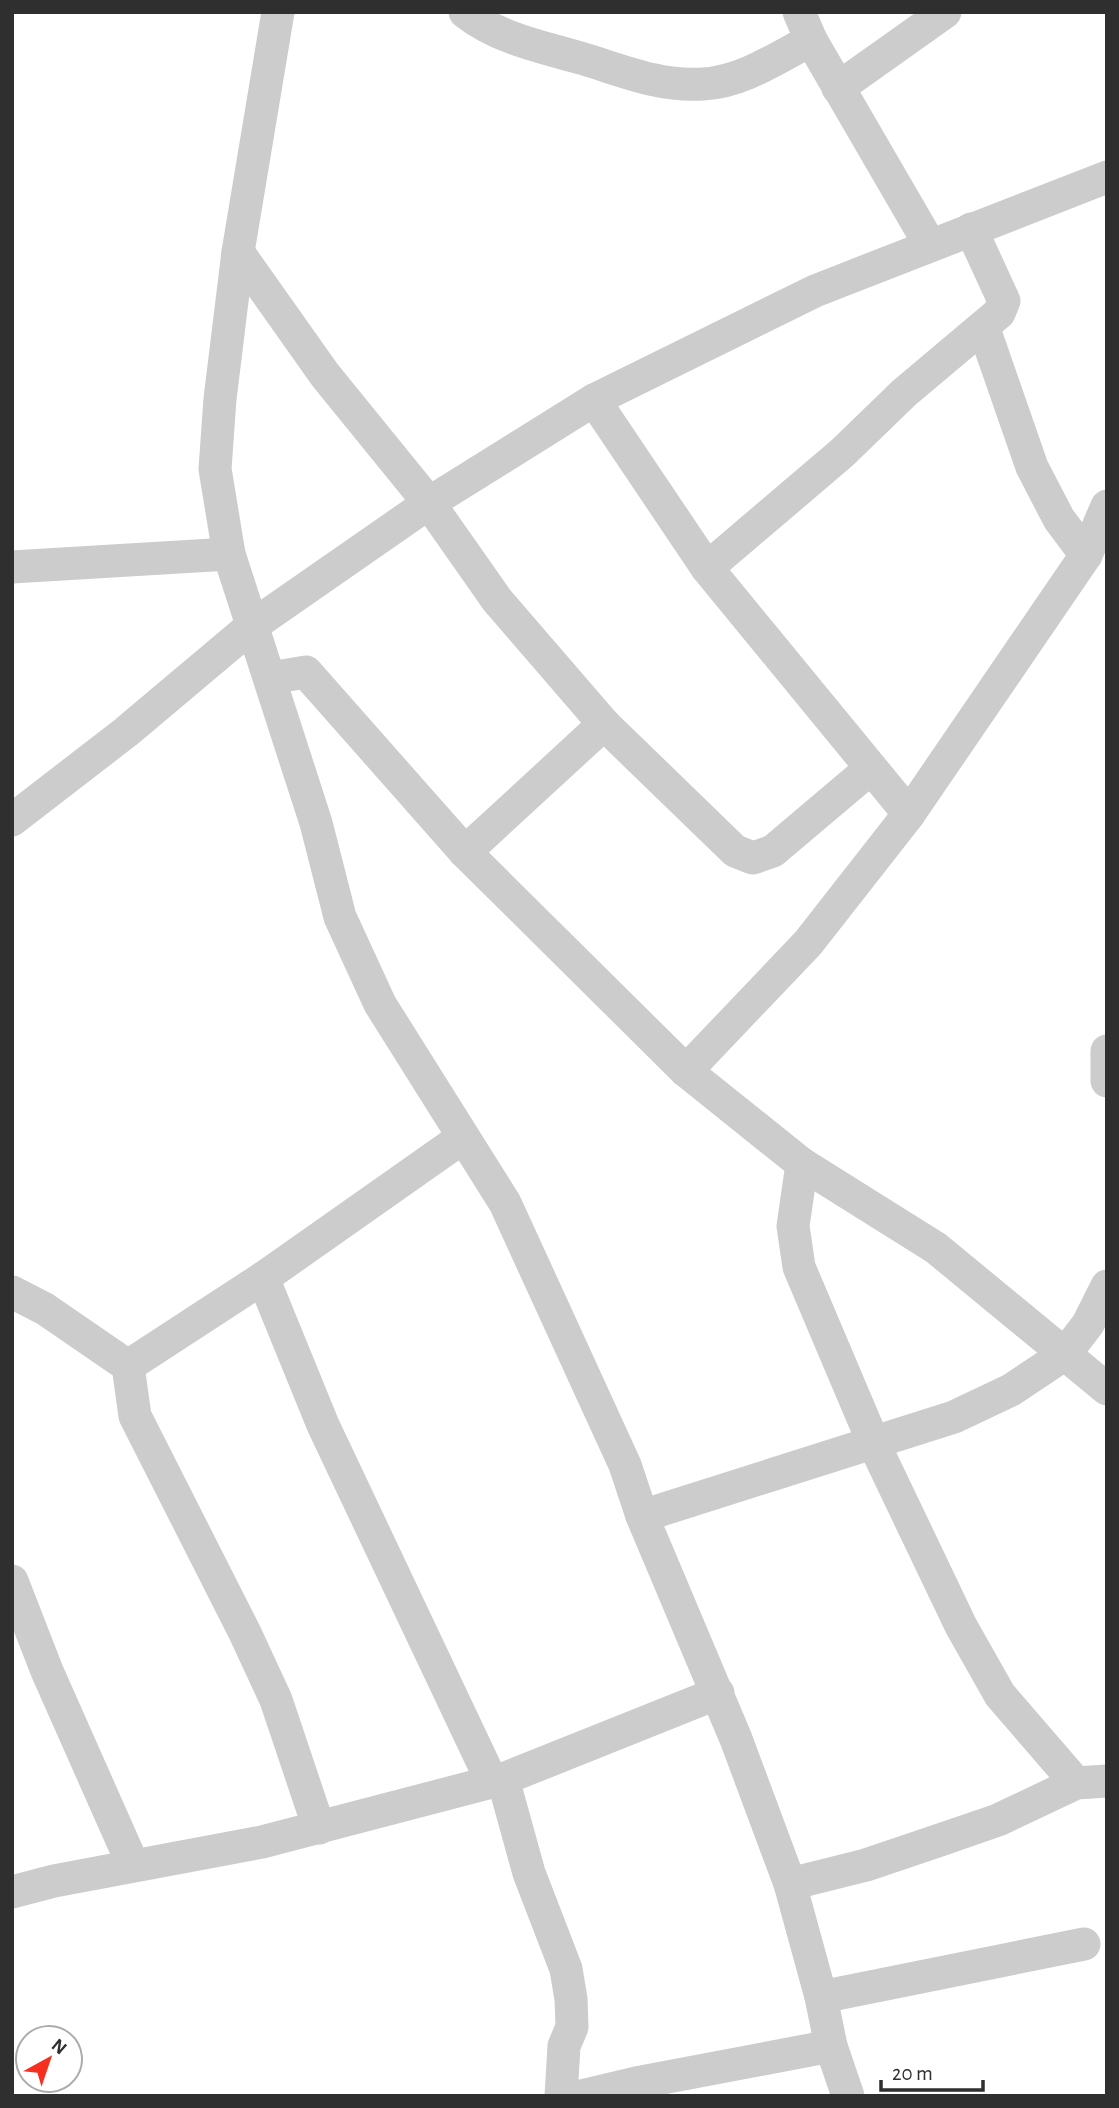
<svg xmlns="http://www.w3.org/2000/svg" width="1119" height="2108" font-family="'Alegreya Sans',sans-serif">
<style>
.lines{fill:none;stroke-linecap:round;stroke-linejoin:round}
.minor{stroke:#ccc;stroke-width:33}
</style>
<rect width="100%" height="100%" fill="#fff"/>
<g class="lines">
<g class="minor">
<path d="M278 12 238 252 220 399 215 469 229 554 316 823 340 917 380 1004 505 1203 625 1465 642 1516 736 1739 790 1884 821 1997 831 2046 848 2096"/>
<path d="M465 12C499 39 543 47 584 59 623 71 661 87 703 84 742 82 777 58 811 40"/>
<path d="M799 12 811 40 930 245"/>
<path d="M838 88 945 12"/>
<path d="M238 252 325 375 429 503 497 600 604 724 735 851 753 858 773 851 870 769"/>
<path d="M984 329 1032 467 1059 519 1086 555"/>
<path d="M594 400 707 568 909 814"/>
<path d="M12 567 229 554"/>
<path d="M707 568 842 453 904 393 999 313 1004 301 971 229"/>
<path d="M270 678 306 672 465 852 686 1071 802 1164 936 1248 1107 1389"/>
<path d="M12 820 126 732 252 626 429 503 594 400 815 291 1107 177"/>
<path d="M465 852 604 724"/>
<path d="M1107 1051V1081"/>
<path d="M686 1071 808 943 909 814 1086 555 1107 506"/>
<path d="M462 1138 263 1278 323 1425 492 1782"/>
<path d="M802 1164 793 1226 799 1267 874 1444 961 1626 1000 1695 1076 1783"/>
<path d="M12 1292 45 1309 128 1366 135 1416 245 1633 276 1700 319 1828"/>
<path d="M128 1366 263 1278"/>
<path d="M642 1516 954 1417 1011 1390 1065 1354 1088 1324 1107 1286"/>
<path d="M12 1581 47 1671 133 1865"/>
<path d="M503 1779 529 1873 566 1969 571 1999 572 2027 564 2046 561 2096"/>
<path d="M790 1884 866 1865 940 1840 998 1820 1076 1783 1107 1781"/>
<path d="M12 1892 54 1881 262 1842 503 1779 718 1693"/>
<path d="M821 1997 1084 1944"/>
<path d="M581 2096 636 2083 831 2046"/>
</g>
</g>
<rect width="1119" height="2108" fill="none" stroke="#2f2f2f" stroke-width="28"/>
<g transform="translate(49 2059) rotate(40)"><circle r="33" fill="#ffffff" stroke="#acacac" stroke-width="2"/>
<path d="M0-5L12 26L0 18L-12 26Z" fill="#f63021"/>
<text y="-10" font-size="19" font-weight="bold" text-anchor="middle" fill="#2f2f2f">N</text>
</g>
<path d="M881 2080v10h102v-10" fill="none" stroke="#2f2f2f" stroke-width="3.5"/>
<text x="892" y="2080" font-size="21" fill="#2f2f2f" stroke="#ffffff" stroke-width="5" paint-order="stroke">20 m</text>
</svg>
